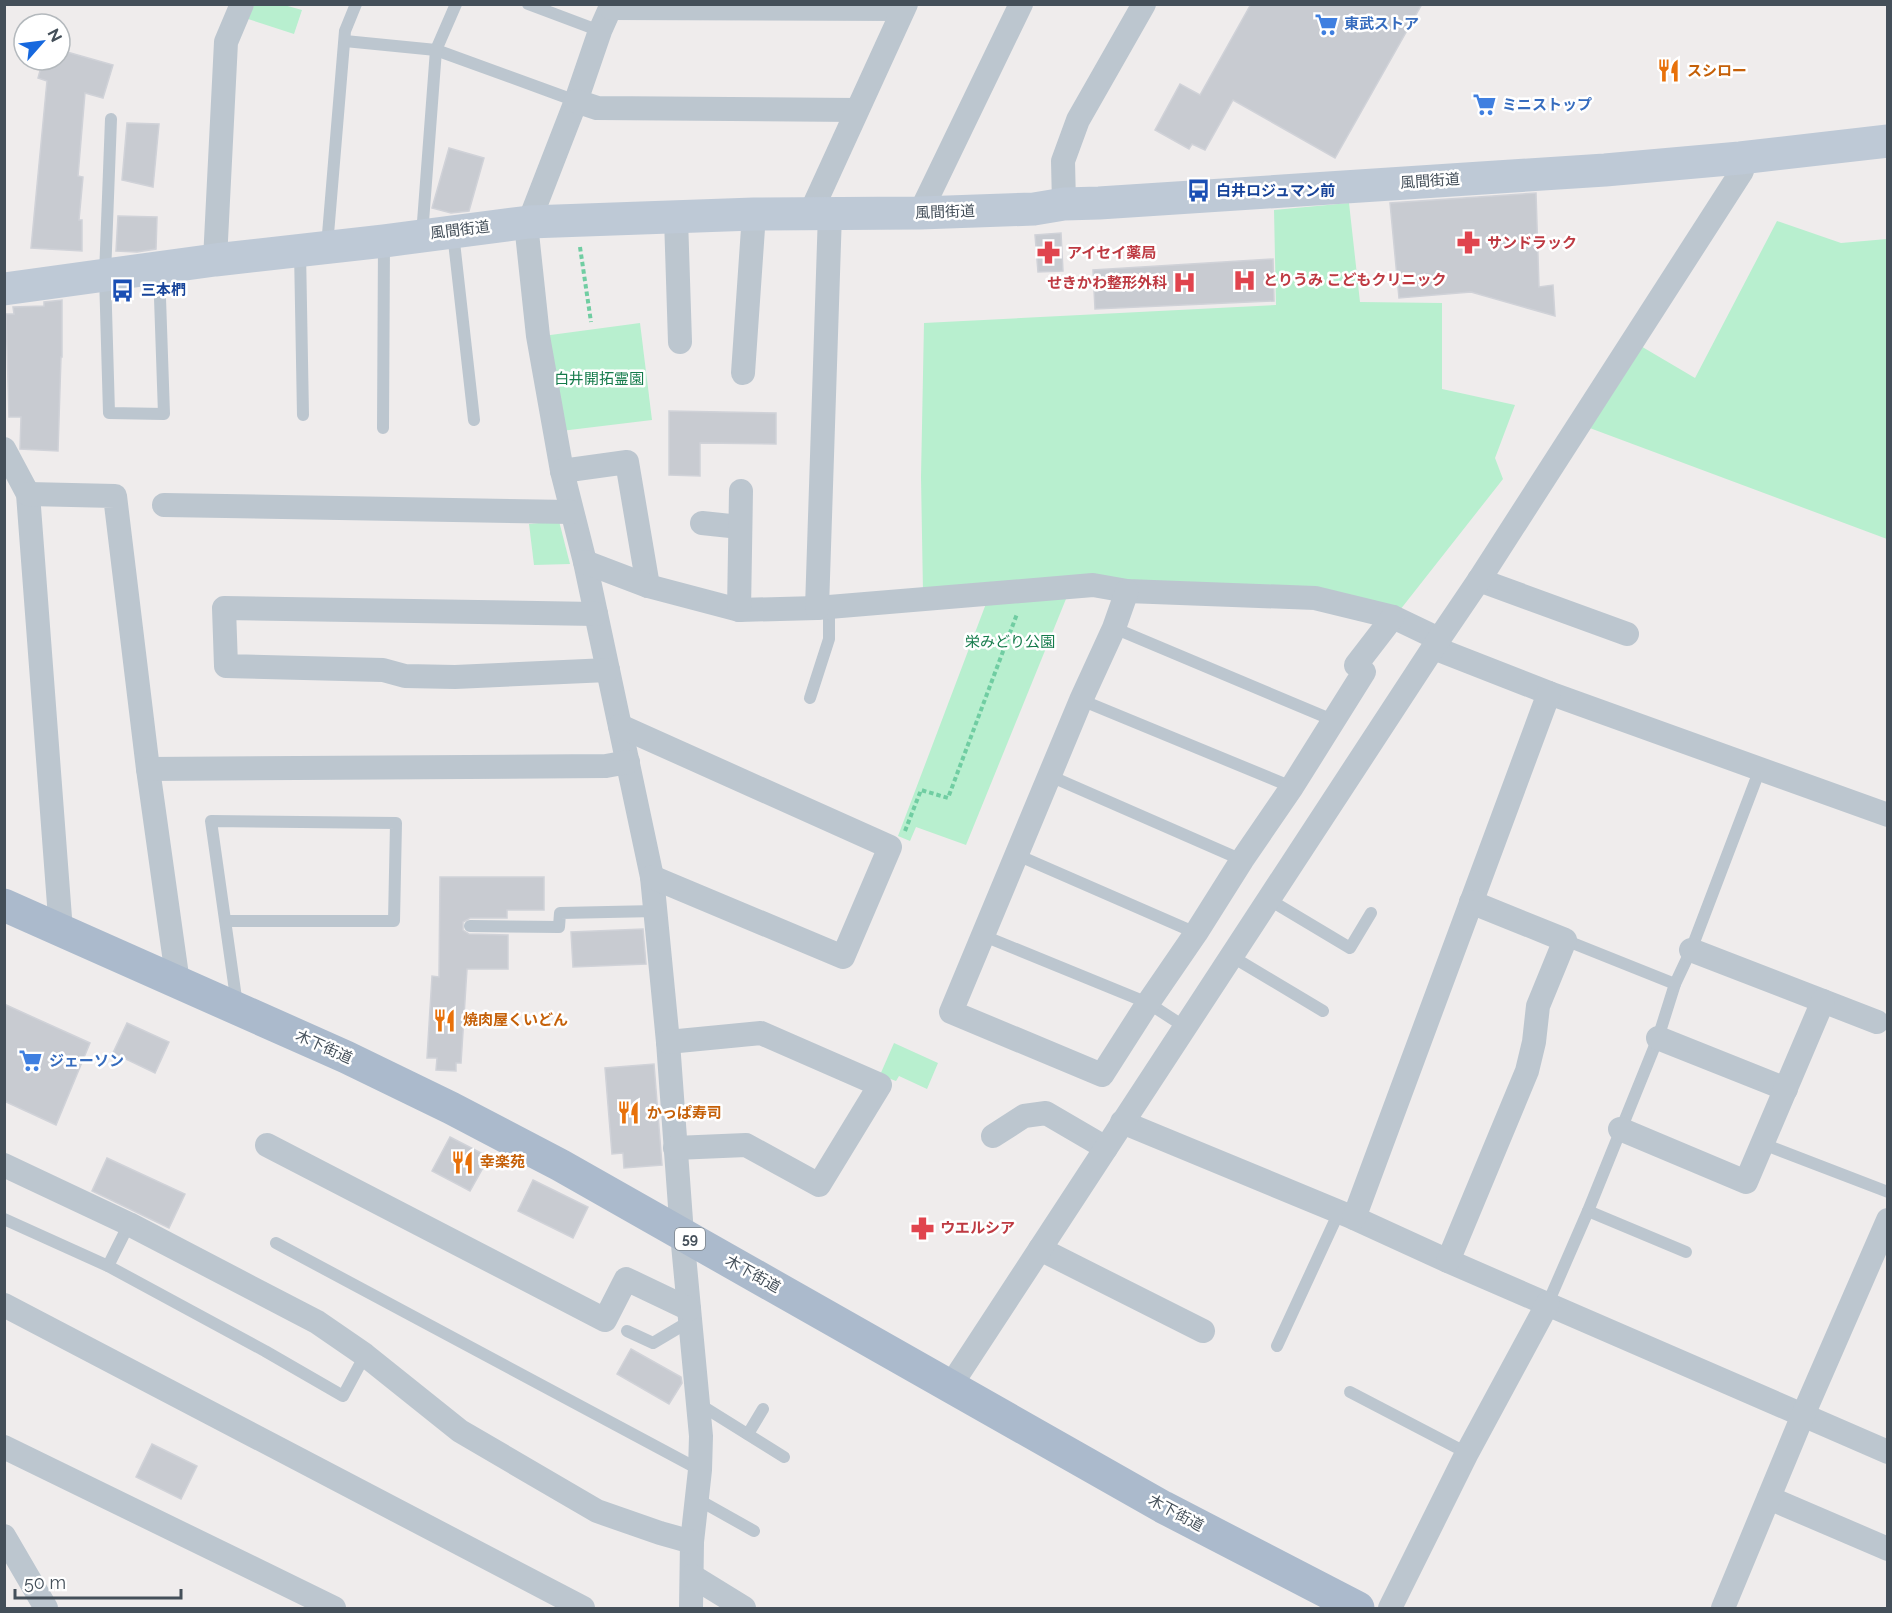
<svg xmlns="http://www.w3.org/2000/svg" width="1892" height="1613" font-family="Raleway,'Noto Sans JP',sans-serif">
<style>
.green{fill:#b8efcf}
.building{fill:#c8cbd1;stroke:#d0d2d8;stroke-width:1.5}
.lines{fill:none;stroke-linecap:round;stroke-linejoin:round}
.path{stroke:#70cda2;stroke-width:4;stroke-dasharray:4.5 3;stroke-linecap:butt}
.lane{stroke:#bcc6cf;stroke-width:12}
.street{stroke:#bcc6cf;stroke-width:24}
.secondary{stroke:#bec9d6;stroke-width:33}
.primary{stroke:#abbacc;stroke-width:33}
.labels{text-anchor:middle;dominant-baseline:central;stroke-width:5;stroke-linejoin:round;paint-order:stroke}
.shield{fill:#fff;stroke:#7c848b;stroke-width:1.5}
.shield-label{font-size:14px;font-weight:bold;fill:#444f59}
.shop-label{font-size:15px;font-weight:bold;fill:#366cbe;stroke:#fff;text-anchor:start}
.food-label{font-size:15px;font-weight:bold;fill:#c56008;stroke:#fff;text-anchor:start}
.street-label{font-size:15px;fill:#444f59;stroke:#fff}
.transit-label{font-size:15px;font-weight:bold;fill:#164399;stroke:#fff;text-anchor:start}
.health-label{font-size:15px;font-weight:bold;fill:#be3a42;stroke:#fff;text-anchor:start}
.park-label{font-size:15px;fill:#157b4b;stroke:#fff}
</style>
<rect width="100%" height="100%" fill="#efecec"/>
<g class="green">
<path d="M254 5H284L302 10 294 34 248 19Z"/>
<path d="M1349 203 1360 302 1442 303V389L1515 405 1495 458 1503 479 1400 610 1315 591 923 593 921 477 924 323 1276 305 1274 210Z"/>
<path d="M1777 221 1841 243 1887 239V539L1587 427 1639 345 1695 378Z"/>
<path d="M640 323 652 420 561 431 543 336Z"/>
<path d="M559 521 570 564 534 565 529 524Z"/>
<path d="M1068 594 966 845 916 827 910 841 898 836 987 601Z"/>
<path d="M894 1043 938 1063 927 1089 899 1076 896 1081 880 1075Z"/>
</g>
<g class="building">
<path d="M1251 4H1422L1335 158 1233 100 1205 150 1192 144 1189 149 1155 130 1180 84 1200 95Z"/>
<path d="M60 50 113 65 103 98 85 93 78 176 83 177 79 220H82V251L31 248 47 81 38 78 43 60H60Z"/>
<path d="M127 123 159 124 153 187 122 180Z"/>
<path d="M449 148 484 158 469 211 451 213 432 208Z"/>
<path d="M1536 193 1539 287 1553 285 1555 316 1471 292 1399 298 1390 203Z"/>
<path d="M118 216 157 217 156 249 137 252 116 251Z"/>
<path d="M1061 233 1063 271 1038 272 1035 235Z"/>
<path d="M1273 259 1274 301 1095 309 1093 270Z"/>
<path d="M62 300V357H61L58 451 20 449 21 417H9L6 314H14L13 307 44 306V302Z"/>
<path d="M669 411 776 413V444L700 443V476L669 475Z"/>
<path d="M440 877H544V910H507V918H470L463 922V930L469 934 508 935V969H467L461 1063H456V1071L436 1070 437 1058H427L432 976 439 977Z"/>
<path d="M643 929 646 964 573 967 571 932Z"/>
<path d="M4 1004 90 1043 56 1125 4 1101Z"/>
<path d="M127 1023 169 1042 155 1073 113 1053Z"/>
<path d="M654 1064 662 1165 624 1168 623 1153 612 1154 605 1068Z"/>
<path d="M450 1137 489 1157 470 1191 432 1171Z"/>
<path d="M107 1158 185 1194 169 1228 92 1191Z"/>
<path d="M533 1180 588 1207 573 1238 518 1211Z"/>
<path d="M631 1349 681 1377 682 1383 669 1404 617 1374Z"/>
<path d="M152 1444 197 1466 181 1499 136 1477Z"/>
</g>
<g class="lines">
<g class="path">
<path d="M580 247 591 322"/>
<path d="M905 831 921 790 948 798 1017 614"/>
</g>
<g class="lane">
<path d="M528 4 600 31"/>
<path d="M345 41 436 50 576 101"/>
<path d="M111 119 105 275 109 413 164 414 159 269"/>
<path d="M453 233 474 420"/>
<path d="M422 235 436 50 456 4"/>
<path d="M327 246 345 31 356 4"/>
<path d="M300 251 303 415"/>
<path d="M383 428 384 242"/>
<path d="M1114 628 1335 721"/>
<path d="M810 698 829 639V607"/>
<path d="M1081 700 1292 787"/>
<path d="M1050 776 1242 860"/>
<path d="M1017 855 1196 933"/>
<path d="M1268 899 1350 948 1371 913"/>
<path d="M225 921H394L396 823 211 821 237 1005"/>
<path d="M470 926 559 927 560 913 656 911"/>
<path d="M984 936 1148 1003 1185 1027"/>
<path d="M1565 940 1675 984"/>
<path d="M1231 956 1323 1011"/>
<path d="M1763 1144 1888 1192"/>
<path d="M1588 1211 1686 1252"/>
<path d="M4 1219 108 1266 265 1351 343 1396 365 1355"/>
<path d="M276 1243 700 1470"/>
<path d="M108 1266 129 1224"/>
<path d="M1548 1303 1588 1211 1658 1038 1675 984 1691 950 1760 769"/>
<path d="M627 1331 653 1343 690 1321"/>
<path d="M1277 1346 1339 1212"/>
<path d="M1350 1392 1467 1453"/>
<path d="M699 1404 784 1457"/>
<path d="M748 1434 763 1409"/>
<path d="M697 1499 754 1531"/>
</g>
<g class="street">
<path d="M612 4 600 31 576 101 529 222 527 233 538 336 562 471 585 562 652 877 668 1042 682 1234 701 1436 700 1470 692 1542 691 1608"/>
<path d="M611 8 903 9"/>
<path d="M576 101 597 108 857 110"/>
<path d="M1064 204 1063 161 1078 120 1144 4"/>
<path d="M920 213 1021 4"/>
<path d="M810 214 906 4"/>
<path d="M676 218 680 342"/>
<path d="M215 260 226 42 242 4"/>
<path d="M743 373 754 214"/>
<path d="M4 449 28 494 61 931"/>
<path d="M562 471 627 462 648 586"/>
<path d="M28 494 115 496 148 769 178 983"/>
<path d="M164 505 571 512"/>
<path d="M702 523 740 527"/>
<path d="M585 562 648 586 739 610 817 608 1093 585 1127 591 1315 598 1393 617 1439 639"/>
<path d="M1479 580 1627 634"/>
<path d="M1127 591 1114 628 1081 700 951 1012 1102 1075 1148 1003 1196 933 1242 860 1292 787 1364 672 1356 665 1393 617"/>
<path d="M817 608 830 213"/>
<path d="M739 610 741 491"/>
<path d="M596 614 224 608 226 666 383 670 405 676 455 677 608 670"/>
<path d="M1434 648 1549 693 1888 815"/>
<path d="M620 726 890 847 843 957 652 877"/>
<path d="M148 769 606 766 628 762"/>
<path d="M1691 950 1877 1022"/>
<path d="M1658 1038 1786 1089"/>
<path d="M668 1042 761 1033 880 1085 819 1185 746 1145 675 1148"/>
<path d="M1122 1122 1354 1218 1448 1261 1888 1452"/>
<path d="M1620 1129 1746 1182 1823 1001"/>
<path d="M993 1136 1024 1116 1046 1113 1106 1148"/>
<path d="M267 1145 605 1320 626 1279 689 1309"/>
<path d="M4 1165 129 1224 317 1322 365 1355 460 1431 597 1511 660 1533 692 1542"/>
<path d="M1354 1218 1549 693"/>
<path d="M1040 1249 1203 1331"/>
<path d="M1448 1261 1527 1071 1534 1042 1538 1006 1565 940 1471 902"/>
<path d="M4 1305 583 1608"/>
<path d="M951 1385 1439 639 1479 580 1742 171 1740 158"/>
<path d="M4 1447 334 1608"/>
<path d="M1769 1498 1888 1549"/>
<path d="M4 1536 46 1608"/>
<path d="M692 1576 744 1608"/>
<path d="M1390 1608 1467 1453 1548 1303"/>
<path d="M1723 1608 1803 1415 1888 1220"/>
</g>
<path class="secondary" d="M4 289 215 260 384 241 529 222 754 214 920 213 1034 209 1064 204 1099 203 1605 170 1740 158 1888 141"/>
<path class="primary" d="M4 905 346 1057 451 1108 560 1165 1163 1507 1358 1608"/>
</g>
<defs>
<symbol id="supermarket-bare" viewBox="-9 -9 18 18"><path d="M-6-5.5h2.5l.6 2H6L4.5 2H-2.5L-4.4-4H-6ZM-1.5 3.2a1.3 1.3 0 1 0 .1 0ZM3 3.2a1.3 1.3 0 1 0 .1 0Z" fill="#3f7fe0" stroke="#fff" stroke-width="2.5" paint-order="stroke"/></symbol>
<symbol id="restaurant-bare" viewBox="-9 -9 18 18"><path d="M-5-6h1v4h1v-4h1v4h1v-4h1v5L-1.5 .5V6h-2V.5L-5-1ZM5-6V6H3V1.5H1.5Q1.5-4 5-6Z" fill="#e8710a" stroke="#fff" stroke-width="2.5" paint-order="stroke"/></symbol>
<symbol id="bus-bare" viewBox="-9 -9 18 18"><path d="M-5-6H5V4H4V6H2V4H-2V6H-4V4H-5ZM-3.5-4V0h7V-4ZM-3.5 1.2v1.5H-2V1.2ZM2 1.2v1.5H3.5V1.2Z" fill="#1a4fb4" stroke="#fff" stroke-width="2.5" paint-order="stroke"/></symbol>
<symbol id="pharmacy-bare" viewBox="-9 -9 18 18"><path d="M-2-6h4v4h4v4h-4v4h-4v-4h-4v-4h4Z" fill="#e0444e" stroke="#fff" stroke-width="2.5" paint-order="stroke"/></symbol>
<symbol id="hospital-bare" viewBox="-9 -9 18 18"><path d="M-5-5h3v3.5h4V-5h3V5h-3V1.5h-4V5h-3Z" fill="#e0444e" stroke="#fff" stroke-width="2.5" paint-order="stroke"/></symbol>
</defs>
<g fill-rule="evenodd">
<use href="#supermarket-bare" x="1310" y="8" width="33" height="33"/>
<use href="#restaurant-bare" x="1652" y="54" width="33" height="33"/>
<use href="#supermarket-bare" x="1468" y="88" width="33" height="33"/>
<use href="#bus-bare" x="1182" y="174" width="33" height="33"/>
<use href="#pharmacy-bare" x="1452" y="226" width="33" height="33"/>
<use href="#pharmacy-bare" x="1032" y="236" width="33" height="33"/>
<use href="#hospital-bare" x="1228" y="264" width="33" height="33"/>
<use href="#hospital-bare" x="1168" y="266" width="33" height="33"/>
<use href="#bus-bare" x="106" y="274" width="33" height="33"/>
<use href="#restaurant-bare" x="428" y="1004" width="33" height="33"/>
<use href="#supermarket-bare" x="14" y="1044" width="33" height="33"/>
<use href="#restaurant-bare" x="612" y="1096" width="33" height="33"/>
<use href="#restaurant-bare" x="446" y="1146" width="33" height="33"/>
<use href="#pharmacy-bare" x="906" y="1212" width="33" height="33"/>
</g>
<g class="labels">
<rect class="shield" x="675" y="1228" width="30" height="22" rx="4.5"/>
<g class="shield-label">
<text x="690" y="1239">59</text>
</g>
<g class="shop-label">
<text x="1344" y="24">東武ストア</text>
<text x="1502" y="105">ミニストップ</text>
<text x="49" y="1061">ジェーソン</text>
</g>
<g class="food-label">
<text x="1687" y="71">スシロー</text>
<text x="463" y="1020">焼肉屋くいどん</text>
<text x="647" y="1113">かっぱ寿司</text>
<text x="480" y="1162">幸楽苑</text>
</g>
<g class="street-label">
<text transform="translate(1430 181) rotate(-4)">風間街道</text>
<text transform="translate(945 212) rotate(-2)">風間街道</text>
<text transform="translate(460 230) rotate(-7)">風間街道</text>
<text transform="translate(324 1047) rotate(24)">木下街道</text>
<text transform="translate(753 1274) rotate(29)">木下街道</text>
<text transform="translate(1176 1513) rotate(28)">木下街道</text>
</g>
<g class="transit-label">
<text x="1216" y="191">白井ロジュマン前</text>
<text x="141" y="290">三本椚</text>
</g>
<g class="health-label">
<text x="1487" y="243">サンドラック</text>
<text x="1067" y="253">アイセイ薬局</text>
<text x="1263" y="280">とりうみ こどもクリニック</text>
<text x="1167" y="283" text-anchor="end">せきかわ整形外科</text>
<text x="940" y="1228">ウエルシア</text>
</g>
<g class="park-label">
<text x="599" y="379">白井開拓霊園</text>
<text x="1010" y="642">栄みどり公園</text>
</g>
</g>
<rect width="1892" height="1613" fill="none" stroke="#444f59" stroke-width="12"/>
<g transform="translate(42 42) rotate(62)"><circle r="28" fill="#ffffff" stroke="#b4b9bd" stroke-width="1.5"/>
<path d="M0-4.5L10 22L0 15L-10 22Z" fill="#1668de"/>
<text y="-9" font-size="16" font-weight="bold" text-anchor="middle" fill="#444f59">N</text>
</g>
<path d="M15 1589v9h166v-9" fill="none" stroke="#444f59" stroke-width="3"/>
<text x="24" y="1589" font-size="18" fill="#444f59" stroke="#ffffff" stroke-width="4.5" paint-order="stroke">50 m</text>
</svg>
